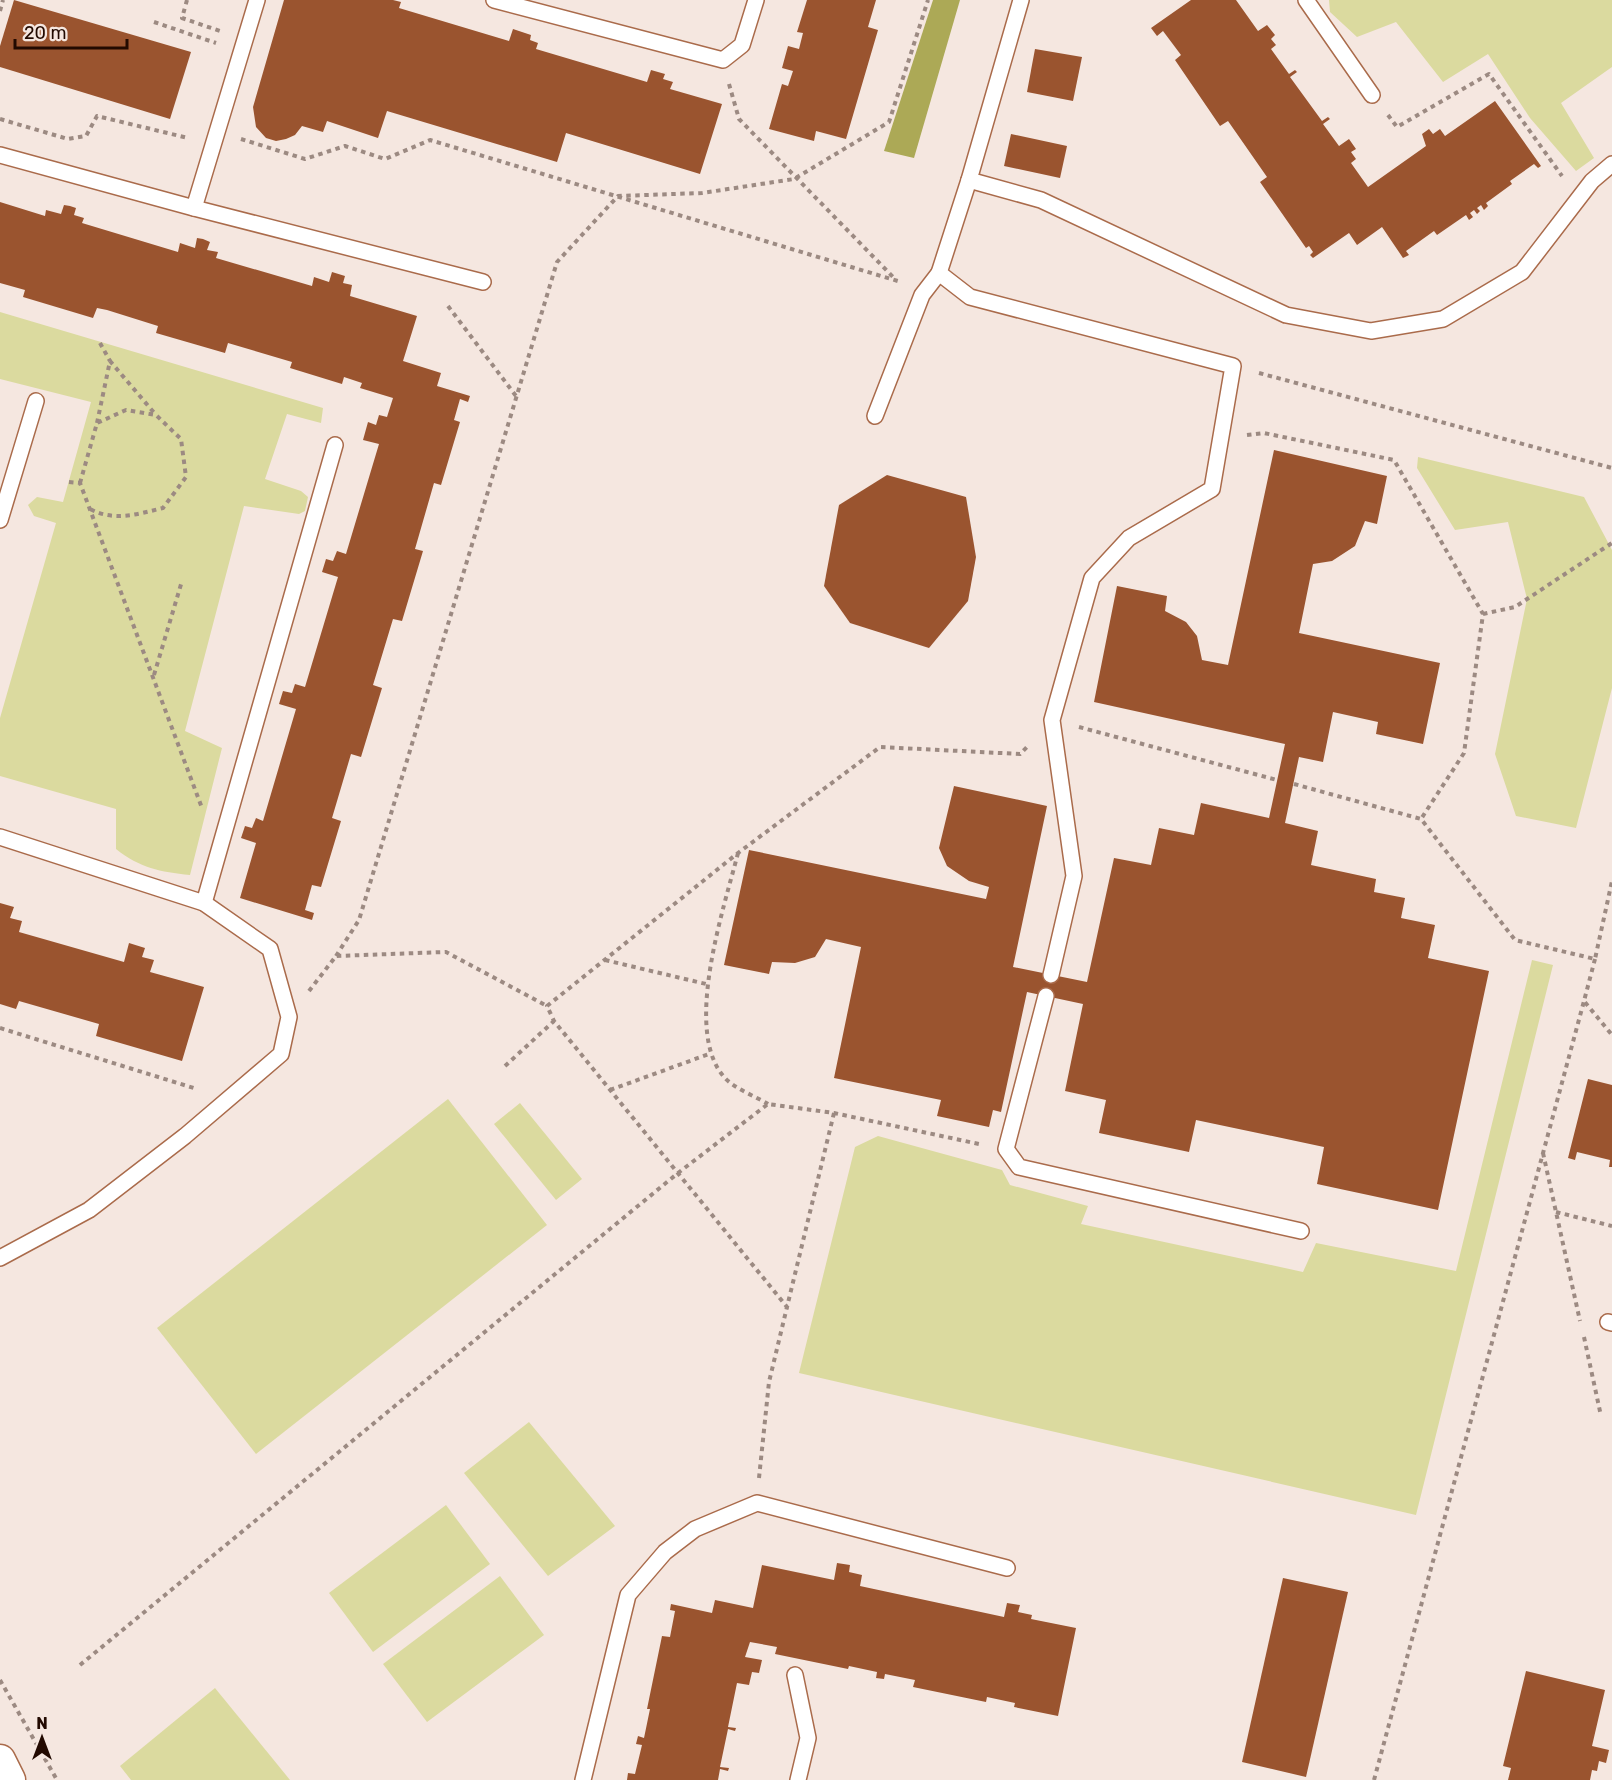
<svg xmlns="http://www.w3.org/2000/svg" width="1612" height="1780" font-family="Rubik,sans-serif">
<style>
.green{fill:#dbda9f}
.forest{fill:#aca956}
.building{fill:#9a542f}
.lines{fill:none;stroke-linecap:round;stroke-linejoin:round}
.service-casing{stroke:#aa6b4b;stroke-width:18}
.minor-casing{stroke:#aa6b4b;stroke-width:33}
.path{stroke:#9c8a82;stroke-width:4;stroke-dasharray:4.5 4.5;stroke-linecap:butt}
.service{stroke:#fff;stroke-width:15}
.minor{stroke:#fff;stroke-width:30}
</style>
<rect width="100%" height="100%" fill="#f5e7e0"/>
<g class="green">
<path d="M1329 0H1612V67L1561 103 1594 158 1576 171 1530 118 1488 54 1443 82 1396 22 1357 37 1330 12Z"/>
<path d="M0 312 323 408 321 423 287 414 265 479 301 491 308 497 305 511 299 514 244 506 185 731 222 748 190 875C160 872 140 868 116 849V809L0 776V718L56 523 34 516 28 505 37 497 63 502 91 402 0 379Z"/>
<path d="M1418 457 1584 497 1612 550V688L1576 828 1516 816 1495 754 1527 599 1508 522 1455 530 1417 468Z"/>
<path d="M1532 960 1553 965 1416 1515 799 1373 855 1147 878 1136 1002 1170 1010 1185 1088 1206 1081 1224 1303 1272 1316 1243 1456 1271Z"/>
<path d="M448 1099 547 1225 256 1454 157 1328Z"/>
<path d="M520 1103 582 1179 556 1200 494 1124Z"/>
<path d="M529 1422 615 1526 548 1576 464 1473Z"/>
<path d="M446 1505 490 1564 373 1652 329 1593Z"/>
<path d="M500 1576 544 1635 427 1722 383 1664Z"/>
<path d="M215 1688 290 1780H131L120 1766Z"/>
</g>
<path class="forest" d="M933 0H960L914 158 884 151Z"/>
<g class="building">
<path d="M14 0 191 52 170 119 0 67V46Z"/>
<path d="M284 0H393L401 2 399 8 509 41 513 29 531 35 530 40 538 43 536 49 647 82 651 70 665 74 663 79 673 82 670 89 722 104 700 174 566 133 557 162 387 111 378 138 327 121 323 132 302 126 295 135 286 139 276 141 266 138 256 127 253 107Z"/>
<path d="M807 0H876L868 27 878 30 846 139 816 131 814 141 769 129 782 84 788 86 793 71 782 68 788 46 799 49 803 33 797 32Z"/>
<path d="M1191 0H1236L1258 31 1267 25 1275 35 1271 39 1276 45 1271 49 1289 74 1295 70 1297 72 1290 77 1322 121 1328 117 1330 119 1323 124 1339 146 1349 139 1356 149 1351 152 1356 159 1351 163 1368 187 1426 146 1422 134 1429 129 1433 134 1440 129 1445 136 1495 101 1541 166 1538 168 1534 164 1510 181 1512 184 1486 203 1488 206 1484 210 1481 205 1477 208 1480 211 1477 214 1474 210 1470 213 1473 217 1469 220 1466 215 1437 235 1434 231 1406 251 1409 255 1403 258 1382 227 1357 245 1349 233 1313 258 1310 255 1313 252 1309 246 1306 248 1260 182 1267 177 1228 121 1220 126 1175 60 1181 55 1163 31 1157 36 1151 28Z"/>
<path d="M1035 49 1082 57 1073 101 1027 92Z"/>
<path d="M1011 134 1067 146 1060 178 1004 166Z"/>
<path d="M0 202 45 216 46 210 61 214 64 205 70 206 76 208 74 215 84 218 82 223 178 252 180 243 195 248 197 238 203 239 210 242 207 250 218 252 216 258 312 286 314 277 329 282 332 272 345 276 343 283 352 285 350 296 417 316 403 361 441 373 437 386 470 396 468 402 460 399 454 420 460 422 441 485 434 483 415 549 423 551 402 621 393 619 373 685 382 688 361 757 351 754 332 818 341 821 321 887 312 885 305 910 314 913 312 920 240 898 256 843 241 838 245 826 252 828 256 818 263 821 296 709 279 704 283 691 292 693 295 684 305 687 338 577 322 572 326 559 333 561 337 551 346 554 379 444 363 440 368 422 376 425 379 415 387 417 393 398 360 388 362 383 344 377 342 384 290 368 292 362 228 343 225 353 156 333 158 326 107 310 97 308 93 318 23 297 25 290 0 283Z"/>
<path d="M1274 450 1387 476 1377 524 1365 521 1355 546 1332 561 1313 564 1299 633 1440 663 1423 744 1376 734 1378 722 1333 712 1323 762 1299 757 1285 823 1318 831 1311 865 1376 879 1374 892 1405 898 1401 918 1435 925 1428 958 1489 971 1438 1210 1317 1184 1324 1147 1196 1120 1189 1152 1099 1133 1106 1100 1065 1091 1083 1004 1027 992 1001 1112 993 1110 989 1127 937 1116 941 1100 834 1078 861 947 826 939 815 957 795 963 772 962 769 974 724 965 749 850 986 899 989 887 969 881 947 866 939 848 954 786 1047 806 1013 967 1087 982 1114 858 1151 865 1159 828 1194 835 1201 803 1269 818 1285 744 1094 702 1117 586 1167 596 1165 611 1186 622 1197 636 1202 660 1228 665Z"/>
<path d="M887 475 966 497 976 557 968 601 929 648 850 623 824 586 839 505Z"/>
<path d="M0 903 14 907 10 918 22 921 19 932 124 962 129 943 145 948 142 957 154 960 150 972 204 987 182 1061 96 1036 99 1024 19 1001 16 1009 0 1004Z"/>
<path d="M1588 1079 1612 1085V1167H1609L1610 1160 1577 1152 1575 1160 1568 1158Z"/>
<path d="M837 1563 850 1565 849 1572 862 1575 860 1586 1004 1617 1007 1603 1020 1605 1018 1612 1032 1615 1031 1619 1076 1628 1058 1716 1014 1707 1015 1703 987 1697 986 1702 913 1687 915 1680 885 1674 884 1679 876 1678 877 1672 849 1666 848 1669 775 1654 777 1647 750 1642 745 1657 762 1660 759 1673 752 1672 749 1685 737 1683 728 1727 736 1728 735 1731 728 1729 720 1767 729 1768 728 1771 720 1769 718 1780H627L628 1773 635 1774 642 1745 636 1744 638 1736 644 1738 650 1709H647L662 1636 670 1637 675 1611 670 1610 671 1604 712 1613 715 1600 753 1608 762 1565 834 1580Z"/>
<path d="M1283 1578 1348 1592 1306 1777 1242 1762Z"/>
<path d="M1526 1671 1605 1690 1592 1746 1609 1750 1606 1763 1599 1761 1597 1771 1592 1770 1590 1780H1508L1511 1768 1503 1766Z"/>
</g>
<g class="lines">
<defs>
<g id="service">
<path d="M257 0 194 208 483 282"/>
<path d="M494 0 723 60 742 45 756 0"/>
<path d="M1021 0 969 180 1041 200 1286 315 1371 331 1443 319 1522 272 1592 181 1612 164"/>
<path d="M1306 0 1372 95"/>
<path d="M0 155 194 208"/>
<path d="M969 180 939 273 970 297 1233 366 1212 489 1129 538 1092 578 1052 720 1074 876 1051 975"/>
<path d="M875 416 922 295 939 273"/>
<path d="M0 520 36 401"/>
<path d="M0 837 204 903 270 949 289 1017 281 1054 185 1136 89 1210 0 1258"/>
<path d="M204 903 335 445"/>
<path d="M1046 996 1006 1149 1019 1167 1301 1231"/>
<path d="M1608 1322 1612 1323"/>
<path d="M795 1675 808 1738 798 1780"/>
<path d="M583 1780 628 1595 665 1552 695 1529 757 1503 1007 1568"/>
</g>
<path id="minor" d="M0 1760 10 1780"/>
</defs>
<use href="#service" class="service-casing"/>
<use href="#minor" class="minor-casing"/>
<g class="path">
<path d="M187 0 182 18 220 31"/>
<path d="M0 11 3 0"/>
<path d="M154 22 216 43"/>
<path d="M729 84 739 119 895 279"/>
<path d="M1388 115 1397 127 1489 74 1562 176"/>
<path d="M0 119 68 139 86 136 97 116 188 138"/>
<path d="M241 139 305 159 345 146 385 159 430 140 901 282"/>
<path d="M448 306 516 396"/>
<path d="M100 343 110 361"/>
<path d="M1259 373 1612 468"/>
<path d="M97 423 110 361 156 415"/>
<path d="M1247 435 1264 433 1394 460 1483 614 1464 753 1421 819"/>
<path d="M69 482 80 483 202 808"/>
<path d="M80 483 97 423 126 410 156 415 181 439 186 477 163 508C138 514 114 522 90 509"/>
<path d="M1483 614 1515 607 1612 543"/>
<path d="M154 675 182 581"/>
<path d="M1079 727 1277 780"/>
<path d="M1294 784 1421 819 1515 940 1595 959 1612 881"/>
<path d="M738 853C724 908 682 1032 725 1078 735 1089 755 1096 768 1104"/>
<path d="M336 956 359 920 557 262 618 196 702 193 794 179 889 122 928 0"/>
<path d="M1595 959 1584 1001 1612 1035"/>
<path d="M605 960 706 984"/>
<path d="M309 991 336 956 446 952 547 1006"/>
<path d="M0 1028 197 1089"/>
<path d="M505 1066 554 1021"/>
<path d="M610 1090 709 1054"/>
<path d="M834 1113 787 1307 554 1021 547 1006 738 853 880 747 1020 754 1029 745"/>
<path d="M1543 1153 1580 1321"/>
<path d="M1556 1212 1612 1226"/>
<path d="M1584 1337 1601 1416"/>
<path d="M759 1478 769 1382 787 1307"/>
<path d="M80 1665 678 1173 768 1104 834 1113 979 1144"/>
<path d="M0 1680 57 1780"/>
<path d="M1374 1780 1584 1001"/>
</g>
<use href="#service" class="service"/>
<use href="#minor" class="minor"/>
</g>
<g transform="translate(42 1738)" stroke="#f5e7e0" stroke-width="4.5" paint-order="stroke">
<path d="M0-4.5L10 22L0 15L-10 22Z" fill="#220a01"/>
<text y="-9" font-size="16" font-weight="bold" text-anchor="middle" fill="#220a01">N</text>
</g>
<path d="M15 39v9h112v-9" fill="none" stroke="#220a01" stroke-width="3"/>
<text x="24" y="39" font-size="18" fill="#220a01" stroke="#f5e7e0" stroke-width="4.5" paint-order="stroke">20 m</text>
</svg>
